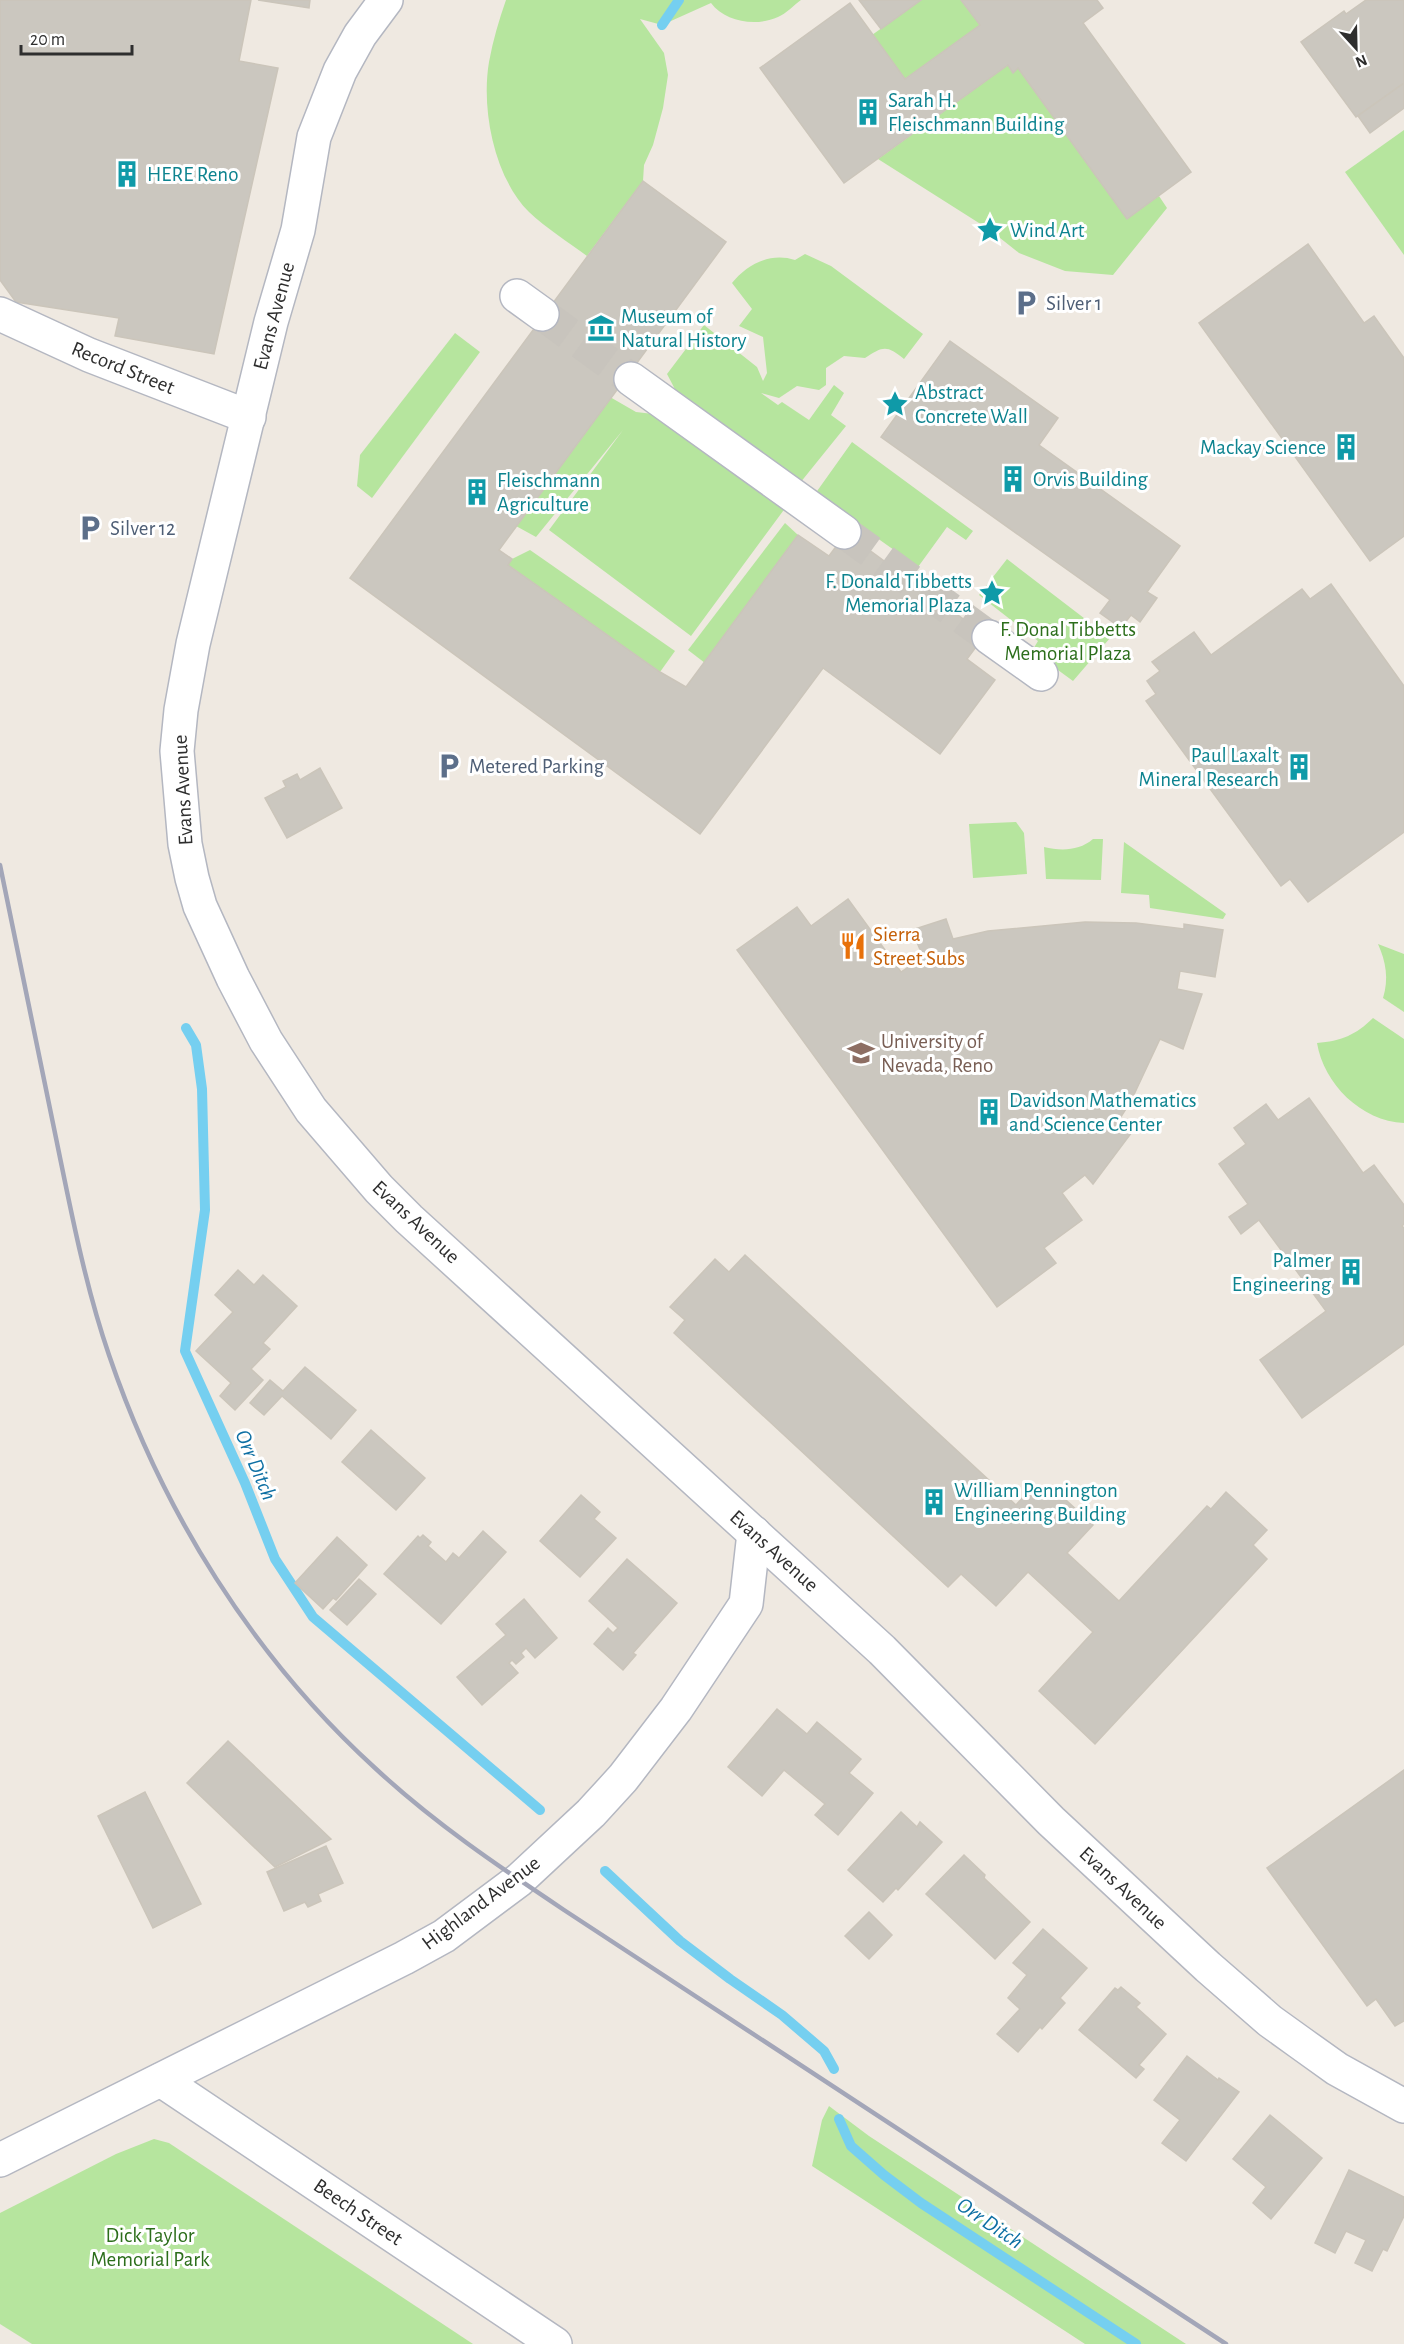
<svg xmlns="http://www.w3.org/2000/svg" width="1404" height="2344" font-family="'Alegreya Sans',sans-serif">
<style>
.green{fill:#b6e59e}
.lines{fill:none;stroke-linecap:round;stroke-linejoin:round}
.stream{stroke:#75cff0;stroke-width:10}
.building{fill:#cbc7bf;stroke:#cbc5ba;stroke-width:1.5}
.street-tunnel{stroke:#c8c4bd;stroke-width:33;stroke-dasharray:33 16;stroke-linecap:butt}
.street-casing{stroke:#b4b7c1;stroke-width:36}
.secondary-casing{stroke:#b4b7c1;stroke-width:36}
.street{stroke:#fff;stroke-width:33}
.secondary{stroke:#fff;stroke-width:33}
.rail{stroke:#a3a6b8;stroke-width:4.5}
.labels{text-anchor:middle;dominant-baseline:central;stroke-width:6;stroke-linejoin:round;paint-order:stroke}
.culture-label{font-size:21px;fill:#0d838f;stroke:#fff;text-anchor:start}
.service-label{font-size:21px;fill:#4e5e75;stroke:#fff;text-anchor:start}
.street-label{font-size:21px;fill:#2e2e2e;stroke:#fff}
.park-label{font-size:21px;fill:#2c6e1b;stroke:#fff}
.food-label{font-size:21px;fill:#c56008;stroke:#fff;text-anchor:start}
.education-label{font-size:21px;fill:#785e54;stroke:#fff;text-anchor:start}
.water-label{font-size:22px;font-style:italic;fill:#0d6fa3;stroke:#fff}
</style>
<rect width="100%" height="100%" fill="#efe9e1"/>
<g class="green">
<path d="M506 0H801C794 5 786 14 778 17 756 27 725 22 711 3L662 25 640 19 664 53 668 75 663 108 653 145 644 165 643 181 587 256C568 242 546 228 529 212 494 177 481 109 489 62 493 40 499 20 506 0Z"/>
<path d="M921 0H961L980 25 905 79 872 35Z"/>
<path d="M1008 65 1013 72 1018 68 1127 218 1159 196 1167 208 1113 275 1065 271 1019 253 990 230 878 159Z"/>
<path d="M1404 130V255L1345 172Z"/>
<path d="M805 254 831 266 923 334 904 359C887 345 883 346 865 358L844 356 826 368V385L819 390 797 386 779 398 761 393 778 405 782 402 809 420 834 385 844 393 831 415 846 426 800 483 678 395 667 374 704 325 757 367 763 381 767 373 763 337 739 326 752 309 732 283C747 264 771 252 795 260Z"/>
<path d="M455 333 480 352 372 498 357 486 360 455Z"/>
<path d="M610 397 636 412 662 415 786 507 691 636 549 530 623 430 536 537 516 526Z"/>
<path d="M852 442 973 531 966 540 947 527 918 567 815 494Z"/>
<path d="M785 523 798 535 705 663 688 650Z"/>
<path d="M530 550 675 651 660 672 508 565 512 559Z"/>
<path d="M1007 559 1110 638 1073 681 1032 651 1038 641 979 595Z"/>
<path d="M1016 822 1024 833 1027 874 973 878 969 824Z"/>
<path d="M1093 839H1103L1101 880 1046 879 1044 847C1061 851 1079 851 1093 839Z"/>
<path d="M1124 842 1222 911 1226 914 1223 919 1150 908 1149 895 1121 893Z"/>
<path d="M1378 944 1404 954V1012L1383 998C1389 979 1386 962 1378 944Z"/>
<path d="M1373 1018 1404 1039V1123C1361 1121 1324 1084 1317 1043 1341 1041 1356 1035 1373 1018Z"/>
<path d="M829 2106 869 2136 1186 2344H1085L812 2166 822 2120Z"/>
<path d="M154 2139 169 2143 473 2344H32L0 2324V2213L116 2154Z"/>
</g>
<g class="lines">
<g class="stream">
<path d="M662 25 679 0"/>
<path d="M186 1028 196 1045 202 1089 205 1210 185 1351 245 1483 275 1559 313 1617 540 1810"/>
<path d="M605 1871 680 1941 730 1979 782 2015 824 2051 834 2069"/>
<path d="M839 2119 851 2146 884 2175 921 2203 1136 2344"/>
</g>
</g>
<g class="building">
<path d="M0 0H251L239 61 278 68 214 354 115 336 119 318 16 302 0 280Z"/>
<path d="M258 0H310L309 8Z"/>
<path d="M859 0H921L881 29Z"/>
<path d="M961 0H1097L1103 8 1083 23 1191 172 1127 219 1018 68 1013 73 1008 65 844 183 760 68 850 3 905 79 980 25Z"/>
<path d="M1366 0H1404V83L1356 117 1301 42 1344 11 1346 14Z"/>
<path d="M1404 83V108L1370 133 1358 116Z"/>
<path d="M643 181 726 242 499 550 512 559 508 565 660 672 686 687 798 535 829 556 846 533 985 635 967 659 995 680 940 754 823 668 700 834 350 578Z"/>
<path d="M1308 244 1364 323 1374 316 1404 358V536L1370 561 1199 323Z"/>
<path d="M950 341 1058 418 1039 445 1180 546 1147 592 1157 598 1140 622 1131 615 1121 628 1100 613 1110 600 881 437Z"/>
<path d="M1331 584 1404 686V832L1308 902 1290 879 1281 886 1146 701 1156 694 1147 681 1160 671 1152 662 1194 632 1211 655 1302 589 1310 599Z"/>
<path d="M320 768 342 808 287 838 265 798 286 787 283 781 297 774 300 780Z"/>
<path d="M848 899 901 972 923 957 912 930 946 919 953 939 988 931 1085 922 1136 923 1184 929V924L1223 930 1215 977 1180 971 1177 989 1202 994 1183 1049 1160 1039 1131 1101 1117 1123 1132 1132 1093 1184 1085 1175 1062 1193 1082 1220 1044 1248 1056 1263 997 1307 737 950 797 907 811 926Z"/>
<path d="M1309 1098 1363 1173 1374 1165 1404 1205V1224L1402 1226 1404 1228V1344L1302 1418 1260 1360 1326 1311 1259 1220 1241 1234 1229 1217 1248 1204 1219 1164 1246 1144 1234 1128 1266 1104 1278 1120Z"/>
<path d="M745 1255 1016 1505 1032 1487 1044 1498 1053 1488 1093 1525 1067 1553 1119 1601 1207 1506 1211 1509 1226 1492 1267 1530 1253 1545 1267 1559 1095 1744 1039 1691 1093 1632 1028 1572 996 1606 961 1574 948 1587 674 1333 685 1320 670 1307 715 1259 729 1272Z"/>
<path d="M238 1270 254 1285 263 1275 297 1306 263 1343 270 1349 251 1369 263 1380 235 1410 220 1396 231 1383 196 1351 233 1312 215 1295Z"/>
<path d="M305 1367 356 1410 331 1439 282 1396 264 1415 250 1403 270 1380 283 1391Z"/>
<path d="M371 1430 425 1478 396 1510 342 1462Z"/>
<path d="M581 1495 600 1512 594 1519 616 1538 580 1577 540 1541Z"/>
<path d="M483 1531 506 1552 441 1624 384 1574 418 1536 420 1538 423 1535 431 1542 428 1546 446 1562 453 1553 459 1558Z"/>
<path d="M337 1537 367 1565 336 1600 333 1598 323 1609 295 1583Z"/>
<path d="M627 1559 677 1603 633 1653 636 1655 623 1670 594 1644 608 1628 613 1633 618 1628 589 1601Z"/>
<path d="M359 1579 376 1594 347 1625 330 1610Z"/>
<path d="M524 1599 557 1638 535 1658 526 1648 521 1653 524 1657 516 1664 512 1660 509 1663 518 1673 482 1705 457 1677 506 1635 496 1624Z"/>
<path d="M777 1709 807 1734 817 1722 861 1759 849 1773 873 1793 838 1835 815 1815 825 1804 784 1770 762 1796 728 1767Z"/>
<path d="M228 1741 331 1839 275 1867 187 1783Z"/>
<path d="M1404 1770V2021L1395 2026 1376 1999 1367 2006 1267 1868Z"/>
<path d="M145 1792 201 1904 153 1928 98 1816Z"/>
<path d="M901 1812 917 1827 920 1822 942 1842 898 1890 896 1888 883 1902 848 1870Z"/>
<path d="M326 1846 343 1883 318 1894 321 1901 308 1907 305 1902 284 1911 267 1872Z"/>
<path d="M964 1855 985 1875 984 1878 1030 1922 995 1959 926 1894Z"/>
<path d="M869 1912 892 1935 869 1959 845 1936Z"/>
<path d="M1043 1929 1087 1968 1060 1998 1065 2003 1042 2029 1040 2027 1018 2052 997 2034 1020 2009 1008 1998 1027 1975 1013 1963Z"/>
<path d="M1121 1987 1140 2003 1136 2007 1166 2034 1139 2065 1144 2069 1136 2078 1079 2030 1115 1988 1118 1990Z"/>
<path d="M1187 2056 1218 2080 1219 2078 1239 2092 1186 2161 1162 2143 1180 2120 1154 2100Z"/>
<path d="M1270 2115 1322 2158 1271 2219 1253 2203 1266 2187 1233 2159Z"/>
<path d="M1349 2170 1404 2197V2216L1387 2251 1383 2249 1372 2271 1355 2263 1366 2240 1346 2231 1335 2253 1315 2243Z"/>
</g>
<g class="lines">
<g class="street-tunnel">
<path d="M542 314 631 379"/>
<path d="M844 532 989 637"/>
</g>
<defs>
<g id="street">
<path d="M517 296 542 314"/>
<path d="M0 314 89 355 249 417"/>
<path d="M631 379 844 532"/>
<path d="M989 637 1041 674"/>
<path d="M161 2080 555 2344"/>
</g>
<g id="secondary">
<path d="M386 0 360 35 340 71 314 137 298 230 271 322 193 644 181 710 177 751 185 844 192 878 200 906 233 978 266 1041 311 1110 379 1189 409 1219 882 1650 1051 1821 1208 1967 1270 2021 1302 2044 1337 2069 1404 2106"/>
<path d="M0 2160 404 1958 444 1936 519 1880 591 1813 623 1778 676 1709 746 1604 754 1533"/>
</g>
</defs>
<use href="#street" class="street-casing"/>
<use href="#secondary" class="secondary-casing"/>
<use href="#street" class="street"/>
<use href="#secondary" class="secondary"/>
<path class="rail" d="M0 865C19 956 37 1047 56 1138 71 1211 85 1285 109 1355 162 1511 253 1657 375 1768 433 1822 498 1866 564 1910L1226 2344"/>
</g>
<defs>
<symbol id="building-bare" viewBox="-9 -9 18 18"><path d="M-4-6H4V6H1V3H-1V6H-4ZM-2.5-4.3h1.7v1.8h-1.7ZM.8-4.3h1.7v1.8H.8ZM-2.5-1h1.7V.8h-1.7ZM.8-1h1.7V.8H.8Z" fill="#0f9aa8" stroke="#fff" stroke-width="2.5" paint-order="stroke"/></symbol>
<symbol id="sight-bare" viewBox="-9 -9 18 18"><path d="M0-6L1.8-2.2L6-1.7L2.9 1.2L3.7 5.4L0 3.3L-3.7 5.4L-2.9 1.2L-6-1.7L-1.8-2.2Z" fill="#0f9aa8" stroke="#fff" stroke-width="2.5" paint-order="stroke"/></symbol>
<symbol id="parking-bare" viewBox="-9 -9 18 18"><path d="M-3.5-5.5H1a3.5 3.5 0 0 1 0 7H-1V5.5H-3.5ZM-1-3.4V-.6H.8a1.4 1.4 0 0 0 0-2.8Z" fill="#5c6f8a" stroke="#fff" stroke-width="2.5" paint-order="stroke"/></symbol>
<symbol id="museum-bare" viewBox="-9 -9 18 18"><path d="M0-6L6-3V-2H-6V-3ZM-5-1h2V3h-2ZM-1-1h2V3h-2ZM3-1h2V3H3ZM-6 4H6V6H-6Z" fill="#0f9aa8" stroke="#fff" stroke-width="2.5" paint-order="stroke"/></symbol>
<symbol id="restaurant-bare" viewBox="-9 -9 18 18"><path d="M-5-6h1v4h1v-4h1v4h1v-4h1v5L-1.5 .5V6h-2V.5L-5-1ZM5-6V6H3V1.5H1.5Q1.5-4 5-6Z" fill="#e8710a" stroke="#fff" stroke-width="2.5" paint-order="stroke"/></symbol>
<symbol id="university-bare" viewBox="-9 -9 18 18"><path d="M0-5L7-2L0 1L-7-2ZM-4 1L0 2.5L4 1V4Q0 6-4 4Z" fill="#8d6e63" stroke="#fff" stroke-width="2.5" paint-order="stroke"/></symbol>
</defs>
<g fill-rule="evenodd">
<use href="#building-bare" x="849" y="93" width="38" height="38"/>
<use href="#building-bare" x="108" y="155" width="38" height="38"/>
<use href="#sight-bare" x="971" y="211" width="38" height="38"/>
<use href="#parking-bare" x="1007" y="284" width="38" height="38"/>
<use href="#museum-bare" x="582" y="309" width="38" height="38"/>
<use href="#sight-bare" x="876" y="385" width="38" height="38"/>
<use href="#building-bare" x="1327" y="428" width="38" height="38"/>
<use href="#building-bare" x="994" y="460" width="38" height="38"/>
<use href="#building-bare" x="458" y="473" width="38" height="38"/>
<use href="#parking-bare" x="71" y="509" width="38" height="38"/>
<use href="#sight-bare" x="973" y="574" width="38" height="38"/>
<use href="#parking-bare" x="430" y="747" width="38" height="38"/>
<use href="#building-bare" x="1280" y="748" width="38" height="38"/>
<use href="#restaurant-bare" x="834" y="927" width="38" height="38"/>
<use href="#university-bare" x="842" y="1034" width="38" height="38"/>
<use href="#building-bare" x="970" y="1093" width="38" height="38"/>
<use href="#building-bare" x="1332" y="1253" width="38" height="38"/>
<use href="#building-bare" x="915" y="1483" width="38" height="38"/>
</g>
<g class="labels">
<g class="culture-label">
<text x="888" y="100">Sarah H.<tspan x="888" dy="24">Fleischmann Building</tspan></text>
<text x="147" y="174">HERE Reno</text>
<text x="1010" y="230">Wind Art</text>
<text x="621" y="316">Museum of<tspan x="621" dy="24">Natural History</tspan></text>
<text x="915" y="392">Abstract<tspan x="915" dy="24">Concrete Wall</tspan></text>
<text x="1326" y="447" text-anchor="end">Mackay Science</text>
<text x="1033" y="479">Orvis Building</text>
<text x="497" y="480">Fleischmann<tspan x="497" dy="24">Agriculture</tspan></text>
<text x="972" y="581" text-anchor="end">F. Donald Tibbetts<tspan x="972" dy="24">Memorial Plaza</tspan></text>
<text x="1279" y="755" text-anchor="end">Paul Laxalt<tspan x="1279" dy="24">Mineral Research</tspan></text>
<text x="1009" y="1100">Davidson Mathematics<tspan x="1009" dy="24">and Science Center</tspan></text>
<text x="1331" y="1260" text-anchor="end">Palmer<tspan x="1331" dy="24">Engineering</tspan></text>
<text x="954" y="1490">William Pennington<tspan x="954" dy="24">Engineering Building</tspan></text>
</g>
<g class="service-label">
<text x="1046" y="303">Silver 1</text>
<text x="110" y="528">Silver 12</text>
<text x="469" y="766">Metered Parking</text>
</g>
<g class="street-label">
<text transform="translate(274 316) rotate(-75)">Evans Avenue</text>
<text transform="translate(123 368) rotate(22)">Record Street</text>
<text transform="translate(183 790) rotate(-93)">Evans Avenue</text>
<text transform="translate(416 1222) rotate(43)">Evans Avenue</text>
<text transform="translate(774 1551) rotate(42)">Evans Avenue</text>
<text transform="translate(1123 1888) rotate(43)">Evans Avenue</text>
<text transform="translate(481 1903) rotate(-37)">Highland Avenue</text>
<text transform="translate(358 2212) rotate(34)">Beech Street</text>
</g>
<g class="park-label">
<text x="1068" y="629">F. Donal Tibbetts<tspan x="1068" dy="24">Memorial Plaza</tspan></text>
<text x="150" y="2235">Dick Taylor<tspan x="150" dy="24">Memorial Park</tspan></text>
</g>
<g class="food-label">
<text x="873" y="934">Sierra<tspan x="873" dy="24">Street Subs</tspan></text>
</g>
<g class="education-label">
<text x="881" y="1041">University of<tspan x="881" dy="24">Nevada, Reno</tspan></text>
</g>
<g class="water-label">
<text transform="translate(256 1465) rotate(67)">Orr Ditch</text>
<text transform="translate(990 2223) rotate(34)">Orr Ditch</text>
</g>
</g>
<g transform="translate(1356 48) rotate(158)" stroke="#ffffff" stroke-width="4.5" paint-order="stroke">
<path d="M0-4.5L10 22L0 15L-10 22Z" fill="#2e2e2e"/>
<text y="-9" font-size="16" font-weight="bold" text-anchor="middle" fill="#2e2e2e">N</text>
</g>
<path d="M21 45v9h111v-9" fill="none" stroke="#2e2e2e" stroke-width="3"/>
<text x="30" y="45" font-size="18" fill="#2e2e2e" stroke="#ffffff" stroke-width="4.5" paint-order="stroke">20 m</text>
</svg>
